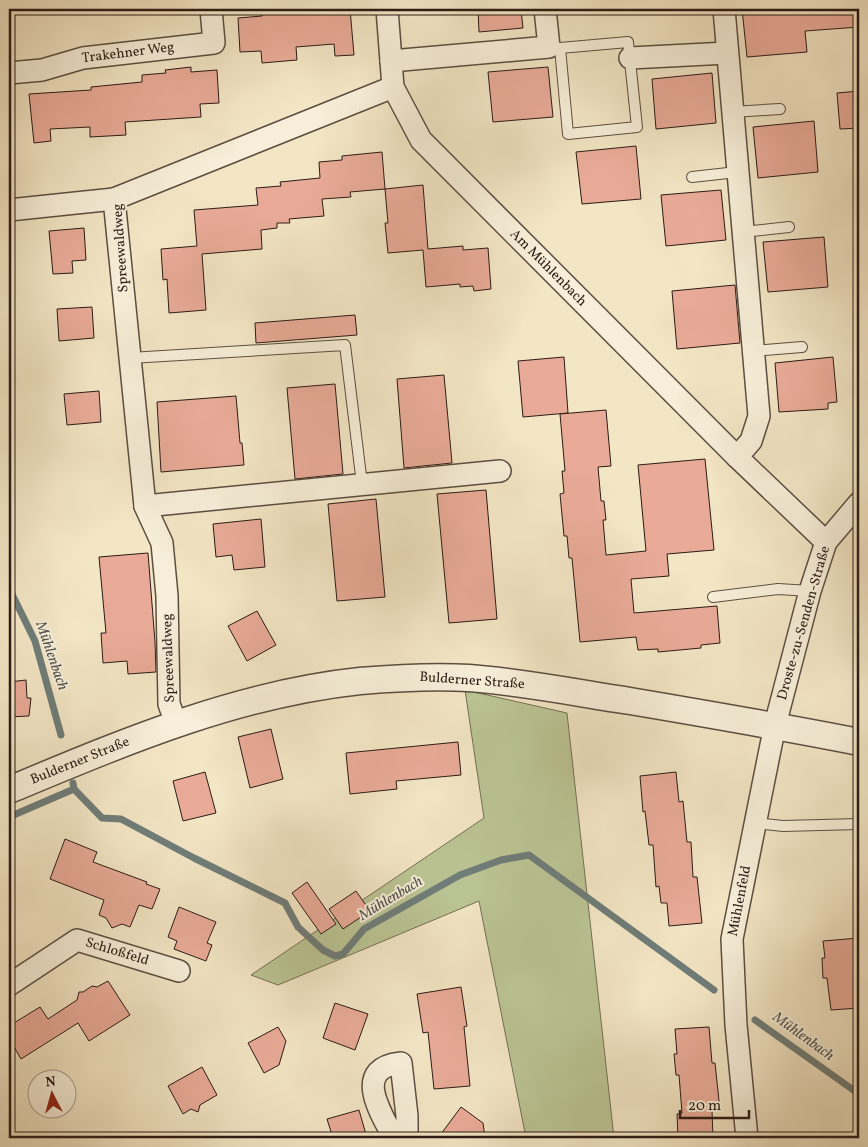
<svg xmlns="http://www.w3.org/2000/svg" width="868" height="1147" font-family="Vollkorn,serif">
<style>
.green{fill:#bbc494;stroke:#737055}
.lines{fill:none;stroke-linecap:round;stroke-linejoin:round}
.stream{stroke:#6f7d79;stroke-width:7}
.building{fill:#e9ab98;stroke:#2b1b16}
.service-casing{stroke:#5d4e42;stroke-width:12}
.minor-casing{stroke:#5d4e42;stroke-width:24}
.tertiary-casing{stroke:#5d4e42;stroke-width:29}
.service{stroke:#f7efd9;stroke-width:10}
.minor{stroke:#f7efd9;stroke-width:21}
.tertiary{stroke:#f7efd9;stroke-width:26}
.labels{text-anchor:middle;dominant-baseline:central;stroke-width:4;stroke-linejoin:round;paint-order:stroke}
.street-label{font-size:14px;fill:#2b1b16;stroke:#f7efd9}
.water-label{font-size:15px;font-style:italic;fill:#535450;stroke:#f7efd9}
</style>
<rect width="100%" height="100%" fill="#f3e6c5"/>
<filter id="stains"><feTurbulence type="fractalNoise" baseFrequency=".004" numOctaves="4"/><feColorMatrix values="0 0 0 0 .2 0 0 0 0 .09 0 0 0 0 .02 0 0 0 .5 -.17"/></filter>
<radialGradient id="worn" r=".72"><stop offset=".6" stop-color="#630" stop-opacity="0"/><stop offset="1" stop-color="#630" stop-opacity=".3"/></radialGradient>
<path class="green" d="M465 690 567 713 614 1138H526L479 901 278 985 251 975 484 818Z"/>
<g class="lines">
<g class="stream">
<path d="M9 588 35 641 61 735"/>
<path d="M73 783 74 789 102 818 121 819 194 858 285 903 298 927 323 950 335 956 343 954 364 929 460 875 501 860 529 855 714 990"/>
<path d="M9 817 74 789"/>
<path d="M755 1020 859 1094"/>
</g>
</g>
<g class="building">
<path d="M350 9 354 55 335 56 334 44 296 47 297 60 262 63 261 51 240 52 238 18 262 16 261 12 287 10V13Z"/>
<path d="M478 9H521L523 28 479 32Z"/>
<path d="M742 9H859V27L805 31 807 52 747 57Z"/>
<path d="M191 67V72L217 70 219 103 200 104 201 117 125 122 126 135 90 137V127L50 129 51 141 34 143 29 94 91 90V87L142 82V75L166 73 165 70Z"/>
<path d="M548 67 553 117 493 122 488 72Z"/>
<path d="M712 73 716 123 656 129 652 79Z"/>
<path d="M859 91V128L840 129 837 93Z"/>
<path d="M814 121 818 172 758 178 753 127Z"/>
<path d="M636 146 641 199 582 204 576 152Z"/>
<path d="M382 152 385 189 350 192 351 197 322 199 324 216 289 219 290 223H277V228L261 230 262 249 202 254 206 310 169 313 167 279 163 280 161 249 197 246 194 210 258 205 256 188 281 186 280 182 320 178 319 162 342 160V156Z"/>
<path d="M423 185 428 249 463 246V250L488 248 491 289 474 291 473 286 460 287V284L426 287 423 250 388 253 385 223H388L385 189Z"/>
<path d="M721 190 726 240 666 246 661 195Z"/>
<path d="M84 228 86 260 72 261 73 273 53 274 49 231Z"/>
<path d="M824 237 828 287 768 292 763 242Z"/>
<path d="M735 285 740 343 677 349 672 291Z"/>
<path d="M92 307 94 338 59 341 57 309Z"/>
<path d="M355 315 357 335 256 343 255 323Z"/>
<path d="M564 357 568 413 523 417 518 361Z"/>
<path d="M833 357 837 402 828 403V409L779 412 775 363Z"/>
<path d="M444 375 452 463 404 468 397 379Z"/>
<path d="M335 384 343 474 295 479 287 388Z"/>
<path d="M99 391 101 422 67 425 64 394Z"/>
<path d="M236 396 240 443H242L244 465 161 472 157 402Z"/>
<path d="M606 410 611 466 598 467 601 501H604L606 520H603L606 555 646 551 638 465 705 459 714 550 667 554 669 576 631 579 634 613 717 606 720 643 701 645V648L658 652V649L638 650 636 637 580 642 572 558H569L567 536H564L560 494 564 493 562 471H565L560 414Z"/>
<path d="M486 490 497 619 449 623 437 494Z"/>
<path d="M376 499 385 597 337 601 328 504Z"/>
<path d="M261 519 265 567 234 570 232 555 216 557 213 524Z"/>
<path d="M148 553 155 642 156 672 128 674 127 661 103 663 101 633H106L99 557Z"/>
<path d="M257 611 276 645 247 661 228 626Z"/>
<path d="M26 680 27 698H31L29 716 9 717V682Z"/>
<path d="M271 729 283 779 250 788 238 737Z"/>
<path d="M458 742 461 775 396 781 397 789 350 794 346 753Z"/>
<path d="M205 772 216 813 183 821 173 781Z"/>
<path d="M676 772 679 802 683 801 687 842H691L693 877H697L702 923 669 926 667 903H661L659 886 656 887 653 845H649L645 811 643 812 640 776Z"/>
<path d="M65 839 97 852 93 862 147 882 146 884 160 889 152 909 139 905 130 927 122 924 112 928 106 918 99 915 104 900 50 879Z"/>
<path d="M307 882 336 924 321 934 292 893Z"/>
<path d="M356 891 370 911 343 929 329 909Z"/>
<path d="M179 907 216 922 207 943 212 945 206 961 174 949 177 941 168 937Z"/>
<path d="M859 938V1008L831 1010 827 978H823L822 958H825L823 941Z"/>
<path d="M108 981 130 1015 89 1041 78 1023 21 1059 9 1038V1026L40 1007 48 1019 77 1000 79 992H83L92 986 97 987Z"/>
<path d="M461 987 467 1026 464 1027 470 1086 434 1089 428 1032 423 1033 417 994Z"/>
<path d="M335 1003 368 1014 355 1050 323 1038Z"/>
<path d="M278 1027 286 1041 279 1065 264 1073 248 1043Z"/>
<path d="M709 1027 712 1063H715L720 1110 712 1111 713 1138H678L677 1114 682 1113 679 1075H676L674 1054H677L675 1029Z"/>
<path d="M202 1067 217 1095 200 1105 198 1112 191 1109 183 1114 168 1086Z"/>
<path d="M461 1107 483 1123 485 1138H438Z"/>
<path d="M359 1110 367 1138H333L327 1119Z"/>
</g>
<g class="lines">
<defs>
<g id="service">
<path d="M549 47 560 48 568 134 637 127 628 42 560 48"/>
<path d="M732 112 780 109"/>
<path d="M692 177 737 172"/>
<path d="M743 232 789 227"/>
<path d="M753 351 802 347"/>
<path d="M130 358 345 345 362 484"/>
<path d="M713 597 778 589 810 591"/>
<path d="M756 823 783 826 859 824"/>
</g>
<g id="minor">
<path d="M387 9 393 87 421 140 737 457 826 542"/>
<path d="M724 9 759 416 751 441 737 457"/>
<path d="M630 58 727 53"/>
<path d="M391 61 549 47 545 9"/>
<path d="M9 73 42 70 83 58 214 43 211 9"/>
<path d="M9 210 114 199"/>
<path d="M145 506 500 471"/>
<path d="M176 723 169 704 167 596 162 543 145 506 114 199 393 87"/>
<path d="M9 985 77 940 179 971"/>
<path d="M394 1138C380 1112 352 1068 401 1063L407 1116V1138"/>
<path d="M747 1138 736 1025 732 939 775 725 810 591 826 542 859 503"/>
</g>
<path id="tertiary" d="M9 790C122 743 236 694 360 681 396 678 433 676 469 678 523 682 577 693 630 701 707 714 783 727 859 742"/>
</defs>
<use href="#service" class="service-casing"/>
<use href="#minor" class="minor-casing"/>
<use href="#tertiary" class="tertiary-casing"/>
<use href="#service" class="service"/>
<use href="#minor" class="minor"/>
<use href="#tertiary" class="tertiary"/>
</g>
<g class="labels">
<g class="street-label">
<text transform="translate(128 53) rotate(-7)">Trakehner Weg</text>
<text transform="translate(121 248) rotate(-94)">Spreewaldweg</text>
<text transform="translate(548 268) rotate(45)">Am Mühlenbach</text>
<text transform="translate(804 623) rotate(-74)">Droste-zu-Senden-Straße</text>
<text transform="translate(169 658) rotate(-92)">Spreewaldweg</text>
<text transform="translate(472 681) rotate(4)">Bulderner Straße</text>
<text transform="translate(80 761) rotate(-22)">Bulderner Straße</text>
<text transform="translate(740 901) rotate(-79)">Mühlenfeld</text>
<text transform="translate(117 952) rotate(17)">Schloßfeld</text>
</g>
<g class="water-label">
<text transform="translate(51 656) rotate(71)">Mühlenbach</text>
<text transform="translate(391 899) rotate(-31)">Mühlenbach</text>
<text transform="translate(803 1037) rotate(36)">Mühlenbach</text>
</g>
</g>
<rect width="868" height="1147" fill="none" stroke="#f3e6c5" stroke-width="30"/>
<rect x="10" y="10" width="848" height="1127" fill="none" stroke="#2b1b16" stroke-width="2.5"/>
<rect x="15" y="15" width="838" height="1117" fill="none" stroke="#2b1b16"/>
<g transform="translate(52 1094) rotate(354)"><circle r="24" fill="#f7efd9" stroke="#a59a8b"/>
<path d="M0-4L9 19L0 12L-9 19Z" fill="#8f2418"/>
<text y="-8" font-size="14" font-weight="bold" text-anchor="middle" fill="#2b1b16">N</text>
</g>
<path d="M680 1110v8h69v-8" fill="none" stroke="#2b1b16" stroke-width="2.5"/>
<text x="688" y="1110" font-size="15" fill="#2b1b16" stroke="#f7efd9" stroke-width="4" paint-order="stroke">20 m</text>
<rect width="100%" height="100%" filter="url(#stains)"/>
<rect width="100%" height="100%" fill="url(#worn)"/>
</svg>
